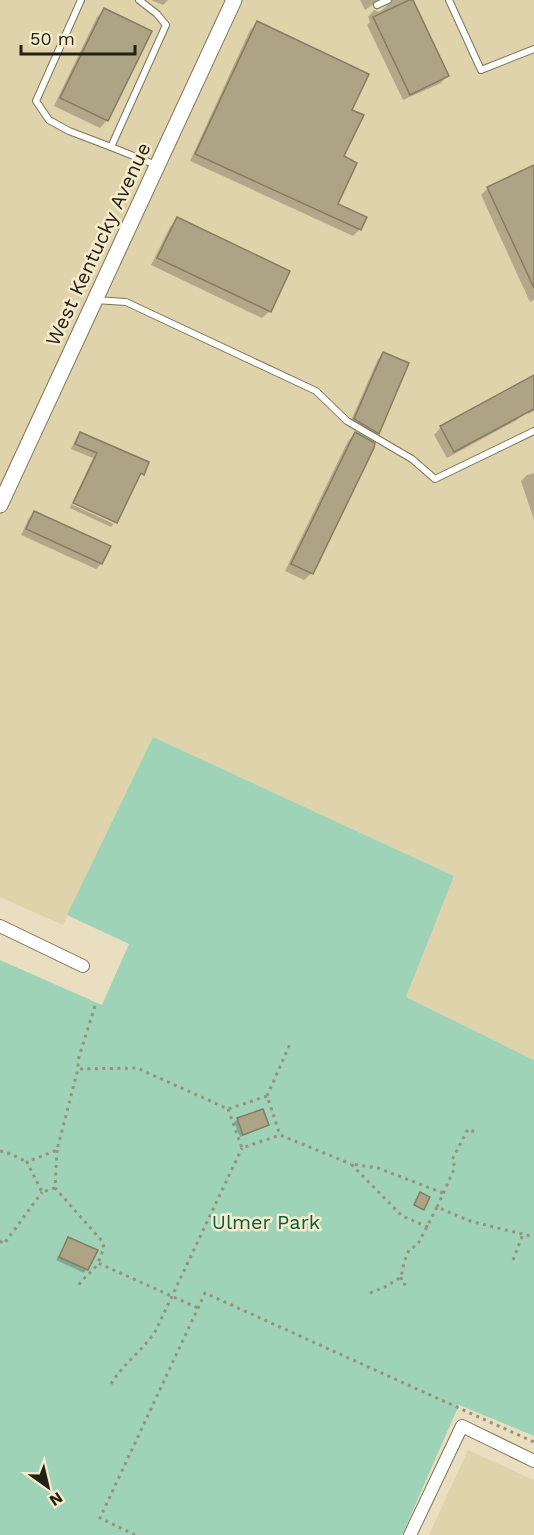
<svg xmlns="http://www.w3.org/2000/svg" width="534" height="1535" font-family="'Work Sans',sans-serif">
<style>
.built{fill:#dfd3ac}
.green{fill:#9ed3b8}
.shadow{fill:#0003}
.building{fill:#ada486;stroke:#867d60;stroke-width:1.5}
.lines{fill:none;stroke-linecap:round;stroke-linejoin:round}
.service-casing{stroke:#7d7458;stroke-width:8}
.minor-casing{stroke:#7d7458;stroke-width:14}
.tertiary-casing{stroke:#7d7458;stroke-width:17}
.path{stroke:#99927b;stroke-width:3;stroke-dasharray:3 4.5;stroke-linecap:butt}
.service{stroke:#fff;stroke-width:6}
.minor{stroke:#fff;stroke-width:12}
.tertiary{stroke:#fff;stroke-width:15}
.labels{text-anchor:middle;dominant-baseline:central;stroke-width:5;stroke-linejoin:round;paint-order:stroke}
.street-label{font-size:20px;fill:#242015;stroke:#f6eccc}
.park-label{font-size:20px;fill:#055d3f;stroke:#f6eccc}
</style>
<rect width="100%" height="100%" fill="#e9dfc0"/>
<g class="built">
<path d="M0 0H534V1060L406 997 454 876 153 737 63 925 0 897Z"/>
<path d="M468 1450 534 1480V1535H429Z"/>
</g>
<path class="green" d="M153 737 454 876 406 997 534 1060V1436L459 1405 402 1535H0V960L102 1005 129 944 67 915Z"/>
<g class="shadow">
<path d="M151 0H168L163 5Z"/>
<path d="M360 0H412L447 76 441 83 403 100 367 25 370 22 368 17 374 10 379 12 387 6 384 2 378 1 365 10Z"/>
<path d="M104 10 107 120 100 128 54 106 97 17Z"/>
<path d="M257 23 350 110 342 157 336 205 365 218 359 230 353 236 190 161 250 30Z"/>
<path d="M534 166V300L530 302 481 195 488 188Z"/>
<path d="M177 219 270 311 262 318 151 265 170 227Z"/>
<path d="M383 354 378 433 372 438 349 425 378 359Z"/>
<path d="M534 377V411L528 414 526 411 517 420 447 458 434 435 441 427Z"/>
<path d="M80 433 142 474 138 478 116 521 73 501 93 458 71 449 76 438Z"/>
<path d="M355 434 312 573 304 580 285 571 348 441Z"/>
<path d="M534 473V520L521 481 527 475Z"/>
<path d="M71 504 114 524 111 527 70 508Z"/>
<path d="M35 512 101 564 96 569 21 535 29 518Z"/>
<path d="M238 1119 267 1125 263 1128 240 1137 234 1122Z"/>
<path d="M68 1239 87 1269 84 1273 56 1260Z"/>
</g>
<g class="building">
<path d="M409 0H413L449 76 410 95 373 17Z"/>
<path d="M104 8 152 31 108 121 60 98Z"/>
<path d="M257 21 369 74 352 110 364 115 344 156 357 163 338 204 367 217 361 230 195 154Z"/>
<path d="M534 165V288L487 187Z"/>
<path d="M177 217 290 271 271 312 157 258Z"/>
<path d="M383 352 409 363 379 434 354 419Z"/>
<path d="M534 375V409L454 452 440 426Z"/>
<path d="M80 432 149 462 144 475 141 473 117 523 73 503 97 453 75 444Z"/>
<path d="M355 432 375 443 374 448 313 574 291 564Z"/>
<path d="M34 511 111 546 102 564 26 529Z"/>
<path d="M263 1109 269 1125 243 1135 237 1118Z"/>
<path d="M420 1192 430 1197 424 1210 414 1205Z"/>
<path d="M68 1237 98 1250 88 1270 59 1257Z"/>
</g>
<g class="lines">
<defs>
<g id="service">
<path d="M81 0 36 101 49 120 69 131 111 147"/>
<path d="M139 0 157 14 166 25 111 147 156 165"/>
<path d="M449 0 481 70 534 49"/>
<path d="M377 5 388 0"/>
<path d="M95 300 126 302 316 391 347 421 412 459 435 479 534 431"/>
</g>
<g id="minor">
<path d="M0 926 83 966"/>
<path d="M410 1535 462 1426 534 1461"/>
</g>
<path id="tertiary" d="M0 505 234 0"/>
</defs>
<use href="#service" class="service-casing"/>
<use href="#minor" class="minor-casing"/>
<use href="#tertiary" class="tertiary-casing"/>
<g class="path">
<path d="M95 1006 78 1060V1069L137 1068 228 1109 267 1096 280 1135"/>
<path d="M267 1096 290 1044"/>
<path d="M228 1109 242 1148 280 1135 351 1164"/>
<path d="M57 1150 55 1188 102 1241 104 1248 98 1263"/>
<path d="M0 1151 11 1154 27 1162"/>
<path d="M55 1188 42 1192 27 1162 57 1150 78 1069"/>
<path d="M437 1207 455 1167 452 1160 468 1129 477 1133"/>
<path d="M428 1227 402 1216 351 1164 378 1168 443 1193"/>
<path d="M0 1241 4 1244 42 1192"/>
<path d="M513 1260 523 1234"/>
<path d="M401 1277 402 1283 407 1285"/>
<path d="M79 1285C84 1276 93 1272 98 1263L198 1308"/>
<path d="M370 1293 385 1287 401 1277 404 1262 409 1250 418 1244 437 1207 470 1221 534 1237"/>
<path d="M111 1384C123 1364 142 1351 155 1332L242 1148"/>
<path d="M135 1535 100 1518 205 1293 534 1442"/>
</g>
<use href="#service" class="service"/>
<use href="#minor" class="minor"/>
<use href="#tertiary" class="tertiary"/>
</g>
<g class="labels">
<g class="street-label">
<text transform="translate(98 244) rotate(-65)">West Kentucky Avenue</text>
</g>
<g class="park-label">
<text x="266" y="1222">Ulmer Park</text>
</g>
</g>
<g transform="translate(48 1487) rotate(146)" stroke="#f6eccc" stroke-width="4.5" paint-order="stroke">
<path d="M0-4.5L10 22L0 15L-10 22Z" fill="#242015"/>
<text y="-9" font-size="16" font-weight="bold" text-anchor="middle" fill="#242015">N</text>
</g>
<path d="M21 45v9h114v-9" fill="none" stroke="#242015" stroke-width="3"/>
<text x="30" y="45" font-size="18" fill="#242015" stroke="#f6eccc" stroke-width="4.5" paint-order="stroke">50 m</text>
</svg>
